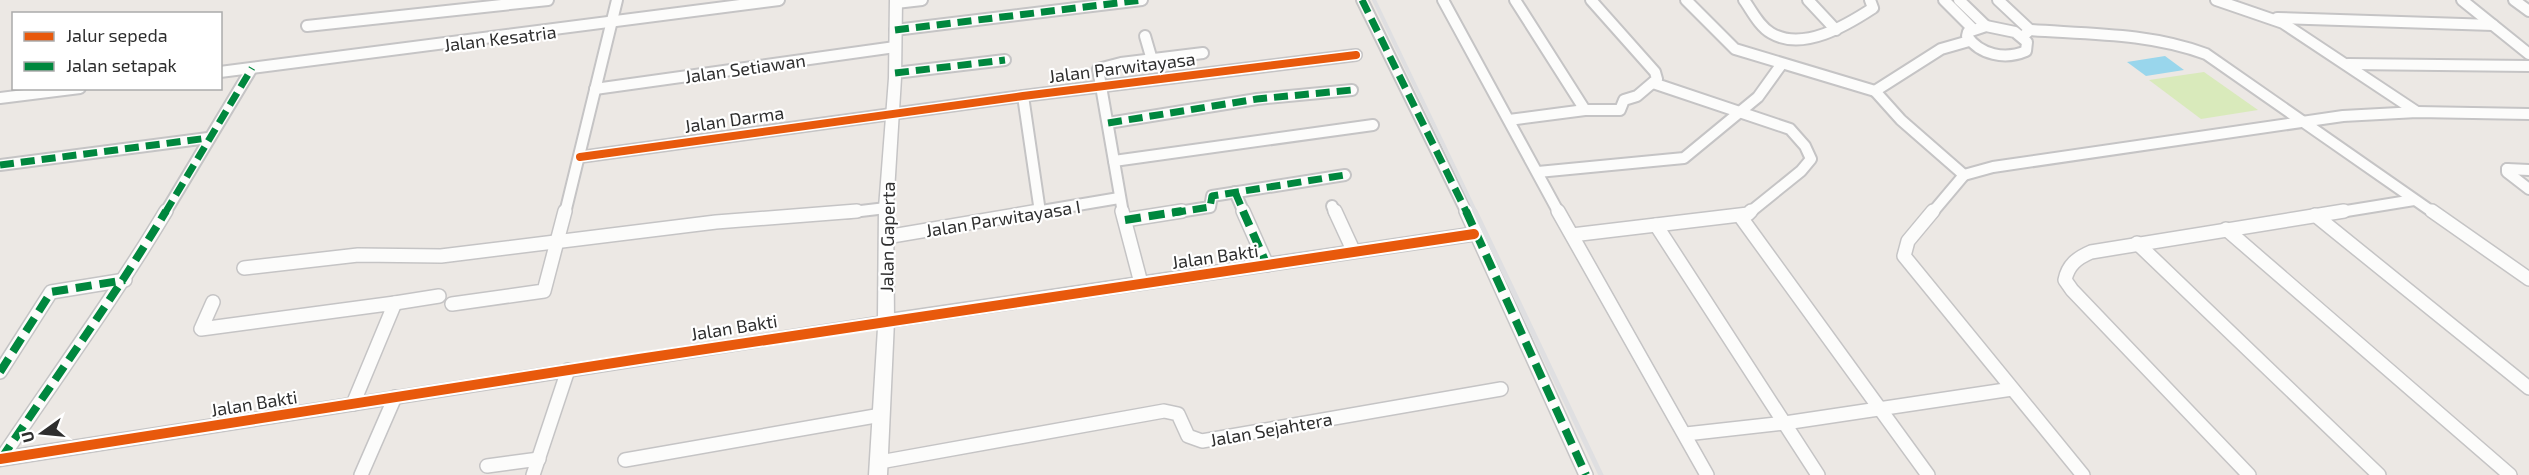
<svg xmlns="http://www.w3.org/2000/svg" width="2529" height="475" font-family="'Exo 2',sans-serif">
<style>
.pitch{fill:#d9eabb}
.water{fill:#99d6ec}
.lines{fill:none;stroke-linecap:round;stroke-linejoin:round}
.minor-far1-casing{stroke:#c5c4c5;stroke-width:14}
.minor-casing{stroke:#c5c4c5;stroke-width:16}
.tertiary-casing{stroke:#c5c4c5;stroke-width:3}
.minor-far1{stroke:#fcfcfb;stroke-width:10}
.minor{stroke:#fcfcfb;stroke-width:13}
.tertiary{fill:#fcfcfb;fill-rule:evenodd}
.rail-far1{stroke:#dfdfe1;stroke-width:4}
.rail{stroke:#dfdfe1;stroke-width:5}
.quiet-far1{stroke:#00873e;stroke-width:7;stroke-dasharray:14 7;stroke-linecap:butt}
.quiet{stroke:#00873e;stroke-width:8;stroke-dasharray:16 8;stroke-linecap:butt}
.cycleway-far1-casing{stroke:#fff;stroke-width:11}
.cycleway-casing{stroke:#fff;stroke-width:14}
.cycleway-far1{stroke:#e8590c;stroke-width:8}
.cycleway{stroke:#e8590c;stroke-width:10}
.labels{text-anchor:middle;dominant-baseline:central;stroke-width:4.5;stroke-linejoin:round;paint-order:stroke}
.street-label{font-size:18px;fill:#2e2e2e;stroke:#fff}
</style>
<rect width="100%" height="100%" fill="#ece8e4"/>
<path class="pitch" d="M2204 72 2258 110 2201 119 2149 80Z"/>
<path class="water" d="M2165 56 2184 70 2146 76 2127 62Z"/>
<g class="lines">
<defs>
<g id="minor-far1">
<path d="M1362 0 1467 213"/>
<path d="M1443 0 1559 213"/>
<path d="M1515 0 1585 110"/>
<path d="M1686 0 1735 49 1875 91"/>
<path d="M1744 0C1752 11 1759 26 1771 33 1803 52 1847 25 1873 8L1870 0"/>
<path d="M1808 0 1836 30"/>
<path d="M1944 0 1972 28"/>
<path d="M1959 0 1986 26"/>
<path d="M1998 0 2030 30"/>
<path d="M2216 0 2283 23 2417 112"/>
<path d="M2462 0 2529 54"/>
<path d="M2514 0 2529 11"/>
<path d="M896 3 922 0"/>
<path d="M2277 18 2493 25"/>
<path d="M307 26 548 0"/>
<path d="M1986 26 2015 32 2027 42 2026 51C2005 60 1980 55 1967 36L1968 32Z"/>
<path d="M895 30 1142 0"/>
<path d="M1145 36 1152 60"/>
<path d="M2022 37 2030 30C2089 34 2150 33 2206 54L2434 213"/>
<path d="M2348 64 2529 66"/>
<path d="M220 72 779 0"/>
<path d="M895 73 1005 60"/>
<path d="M1653 83 1790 129 1805 146 1811 159 1801 171 1749 213"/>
<path d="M595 89 895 47"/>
<path d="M1023 96 1040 212"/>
<path d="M0 98 80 88"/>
<path d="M1509 120 1585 110H1620L1624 100 1637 96 1657 79 1655 72 1591 0"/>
<path d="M1108 123 1257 99 1352 90"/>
<path d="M580 157 1023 96 1356 55"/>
<path d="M1114 161 1373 125"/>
<path d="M0 165 208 138"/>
<path d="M2507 169V172L2529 189"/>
<path d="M2507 169 2529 170"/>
<path d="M1538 172 1684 158 1758 97 1781 65"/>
<path d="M1964 175 1993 167 2343 116 2417 112 2529 114"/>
<path d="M1235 192 1244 213"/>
<path d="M1332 206 1335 213"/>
<path d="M165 213 252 68"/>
<path d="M565 213 617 0"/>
<path d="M844 213 886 208"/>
<path d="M1030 213 1119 198"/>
<path d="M1123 213 1098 69 1121 63 1203 53"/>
<path d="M1172 213 1210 207 1212 196 1345 175"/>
<path d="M1932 213 1964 175 1901 120 1875 91 1941 49 1969 41"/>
<path d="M2334 213 2414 200"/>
</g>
<g id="minor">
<path d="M1122 211 1141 283"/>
<path d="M1243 211 1267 265"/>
<path d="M1335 211 1353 250"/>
<path d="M1466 211 1586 475"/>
<path d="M1558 211 1707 475"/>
<path d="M1933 211 1908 241 1904 256 2083 475"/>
<path d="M2432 211 2529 279"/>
<path d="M2315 215 2529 388"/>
<path d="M1740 216 1928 475"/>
<path d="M1125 220 1182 211"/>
<path d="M1656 225 1818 475"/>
<path d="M2226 229 2510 475"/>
<path d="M1572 235 1748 214 1751 211"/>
<path d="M886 237 1039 211"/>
<path d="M2137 243 2379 475"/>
<path d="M244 268 358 255 441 256 716 222 857 211"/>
<path d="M213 302 201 329 395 303 353 404"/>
<path d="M395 303 439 296"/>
<path d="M452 304 544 291 565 211"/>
<path d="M886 321 1474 234"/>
<path d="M0 372 51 292 125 280"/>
<path d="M1686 434 1785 423 2012 389"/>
<path d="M1 459C56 377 115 296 166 211"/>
<path d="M625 460 881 415"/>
<path d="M880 462 1164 411 1178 414 1188 436 1202 441 1501 389"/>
<path d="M487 466 539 459"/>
<path d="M361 475 395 397"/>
<path d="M533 475 568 370"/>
<path d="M2249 475 2072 290 2065 280C2068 265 2077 258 2091 252L2344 211"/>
</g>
<path id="tertiary" d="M890 0H902L901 78 893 208 894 321 887 475H869L878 328 0 466V452L878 317 879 208 889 78Z"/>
</defs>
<use href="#minor-far1" class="minor-far1-casing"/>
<use href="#minor" class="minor-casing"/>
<use href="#tertiary" class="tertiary-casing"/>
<use href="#minor-far1" class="minor-far1"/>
<use href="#minor" class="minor"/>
<use href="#tertiary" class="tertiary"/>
<path class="rail-far1" d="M1374 0 1476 213"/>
<path class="rail" d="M1475 211 1601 475"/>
<g class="quiet-far1">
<path d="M1362 0 1467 213"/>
<path d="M895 30 1142 0"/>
<path d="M895 73 1005 60"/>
<path d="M1108 123 1257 99 1352 90"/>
<path d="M0 165 208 138"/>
<path d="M1235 192 1244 213"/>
<path d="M165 213 252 68"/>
<path d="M1172 213 1210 207 1212 196 1345 175"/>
</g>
<g class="quiet">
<path d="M1243 211 1267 265"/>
<path d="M1466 211 1586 475"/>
<path d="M1125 220 1182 211"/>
<path d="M0 372 51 292 125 280"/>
<path d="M1 459C56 377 115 296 166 211"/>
</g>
<defs>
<path id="cycleway-far1" d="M580 157 1023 96 1356 55"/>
<path id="cycleway" d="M0 459 639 359 1474 234"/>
</defs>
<use href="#cycleway-far1" class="cycleway-far1-casing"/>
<use href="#cycleway" class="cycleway-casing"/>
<use href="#cycleway-far1" class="cycleway-far1"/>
<use href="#cycleway" class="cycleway"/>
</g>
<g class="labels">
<g class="street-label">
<text transform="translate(500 38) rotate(-7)">Jalan Kesatria</text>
<text transform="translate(1122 67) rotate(-7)">Jalan Parwitayasa</text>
<text transform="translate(745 68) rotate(-8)">Jalan Setiawan</text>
<text transform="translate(734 119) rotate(-8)">Jalan Darma</text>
<text transform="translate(1003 218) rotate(-9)">Jalan Parwitayasa I</text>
<text transform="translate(887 237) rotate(-89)">Jalan Gaperta</text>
<text transform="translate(1215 256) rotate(-8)">Jalan Bakti</text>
<text transform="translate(734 327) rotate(-9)">Jalan Bakti</text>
<text transform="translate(254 403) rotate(-9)">Jalan Bakti</text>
<text transform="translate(1271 429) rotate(-10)">Jalan Sejahtera</text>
</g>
</g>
<rect x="12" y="12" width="210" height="78" fill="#ffffff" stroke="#ababab" stroke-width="1.5"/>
<rect x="24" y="32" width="30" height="9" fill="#e8590c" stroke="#ababab" stroke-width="1.5"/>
<text x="66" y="42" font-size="18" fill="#2e2e2e">Jalur sepeda</text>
<rect x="24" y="62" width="30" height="9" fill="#00873e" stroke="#ababab" stroke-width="1.5"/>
<text x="66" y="72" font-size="18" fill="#2e2e2e">Jalan setapak</text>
<g transform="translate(42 433) rotate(255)" stroke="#ffffff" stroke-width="4.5" paint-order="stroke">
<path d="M0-4.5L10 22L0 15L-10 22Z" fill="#2e2e2e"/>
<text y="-9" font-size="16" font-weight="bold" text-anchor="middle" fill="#2e2e2e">U</text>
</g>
</svg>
